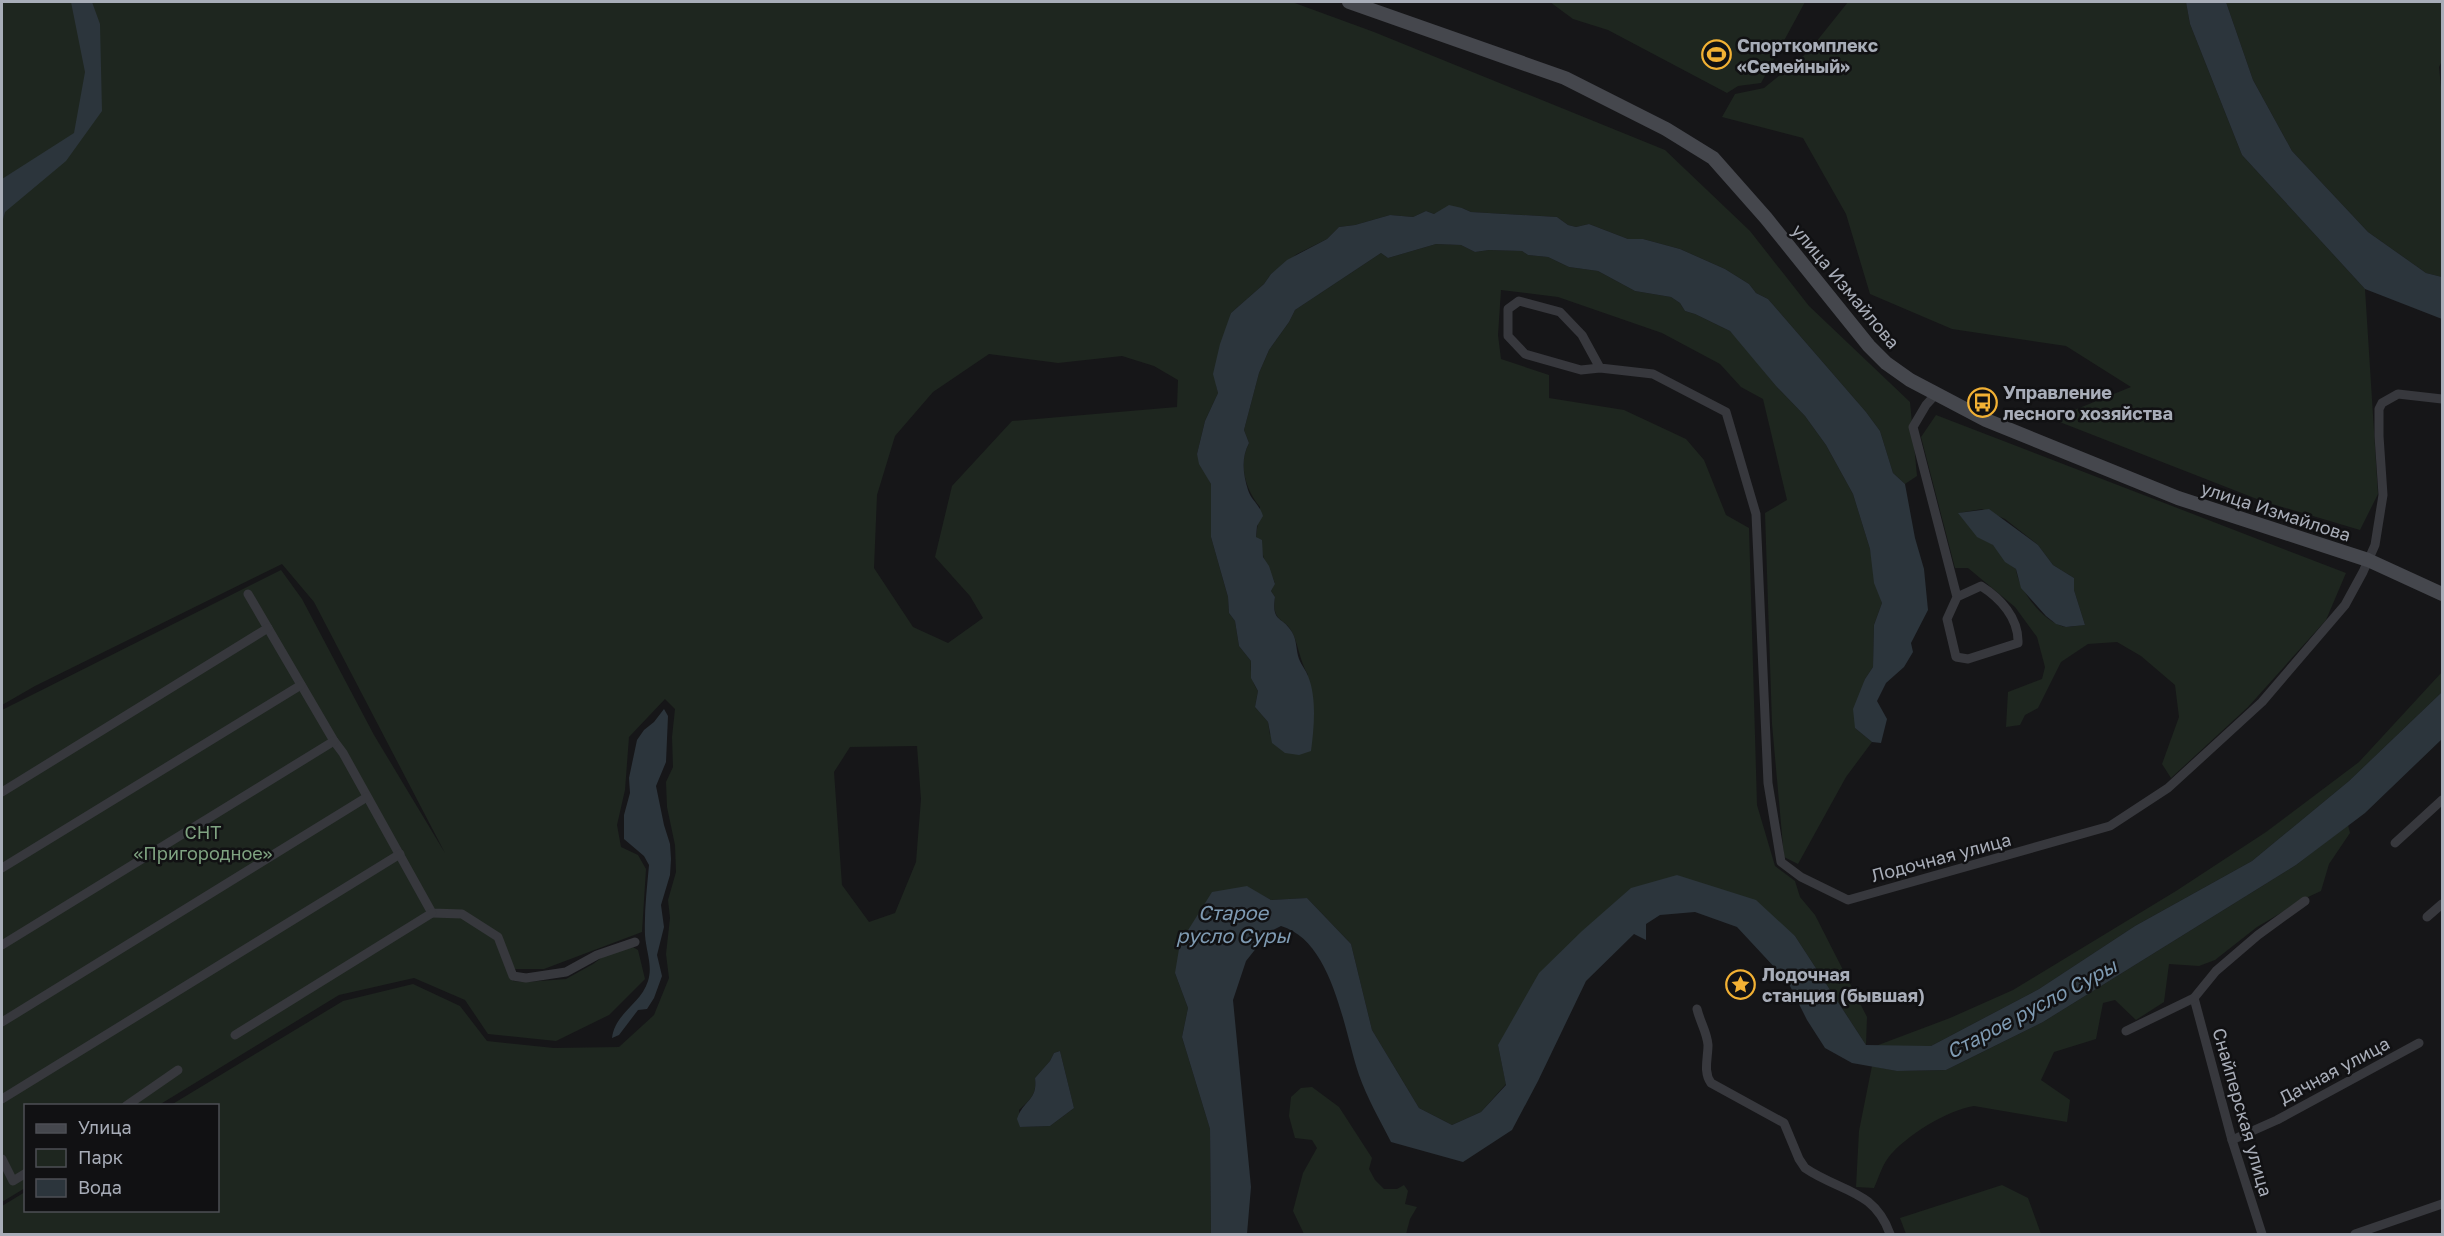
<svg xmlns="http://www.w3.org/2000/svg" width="2444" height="1236" font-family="'Golos Text',sans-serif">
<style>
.green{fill:#1e261f;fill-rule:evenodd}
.water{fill:#2c353c}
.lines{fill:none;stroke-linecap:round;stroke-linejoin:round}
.street{stroke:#37383d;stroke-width:9}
.secondary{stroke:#45474d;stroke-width:14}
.labels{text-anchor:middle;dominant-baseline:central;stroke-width:5;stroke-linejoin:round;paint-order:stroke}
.poi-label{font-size:18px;font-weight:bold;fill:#a8adb8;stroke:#111113;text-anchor:start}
.street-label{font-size:18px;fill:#a8adb8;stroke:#111113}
.park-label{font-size:18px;fill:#7fa381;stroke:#111113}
.water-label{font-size:20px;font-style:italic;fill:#7f9bb3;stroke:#111113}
</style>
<rect width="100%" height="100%" fill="#161618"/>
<g class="green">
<path d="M2 2H1292L1374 32 1665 150 1750 231 1809 306 1910 402 1917 476 1905 484 1893 473 1880 431 1866 412 1768 299 1756 293 1749 284 1725 269 1680 249 1643 239H1628L1589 224 1576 227 1568 225 1557 217 1471 212 1462 208 1434 214 1426 211 1413 217 1390 215 1355 225 1339 227 1327 239 1297 254 1271 274 1264 284 1231 313 1216 384 1218 393 1205 421 1197 454 1211 484V537L1228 597 1229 613 1235 621 1239 646 1251 661C1250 673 1252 682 1258 691L1255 707 1268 722 1270 735 1308 675C1300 661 1299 648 1293 634 1286 617 1271 624 1275 597L1271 591 1275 583C1272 575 1264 561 1263 555 1261 548 1261 544 1256 537L1260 507C1245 489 1238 464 1249 443L1244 430 1259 373 1269 350 1289 322 1295 310 1381 253 1388 258 1436 244 1461 245 1475 252 1489 250 1522 251 1528 255 1548 257 1569 267 1598 271 1635 291 1671 297 1680 303 1685 311 1695 314 1730 331 1741 342 1776 386 1805 416 1826 445 1853 494 1870 549 1882 603 1874 625 1873 667 1865 679 1855 728 1872 742 1846 777 1798 864 1784 857 1772 724 1765 513 1787 500 1763 399 1741 387 1720 364 1662 333 1558 297 1501 290 1498 335 1501 359 1549 375V398L1624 410 1686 439 1704 460 1726 515 1749 528 1757 805 1775 866 1795 881 1800 897 1815 915 1867 1017 1866 1045 1795 936 1677 875 1498 1045 1506 1084 1481 1112 1452 1125 1419 1108 1372 1030 1351 944 1307 898 1271 900 1247 887 1175 973 1188 1008 1182 1037 1210 1129 1211 1234H2V1206L25 1192 26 1210H218V1106L171 1105 343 1001 413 984 460 1006 487 1041 554 1048 619 1047 654 1015 669 978 666 954 670 918 668 900 676 872 675 845 667 807 666 782 673 767 672 737 675 709 665 699 629 737 625 790 617 825 621 847 638 855 646 869 642 932 544 969H515L496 940 513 981 526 982 566 979 593 964 608 953 631 946 638 950 645 979 609 1015 556 1041 488 1034 465 1000 414 978 339 995 159 1105 26 1106 25 1188 2 1202V710L281 570 302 599 374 735 445 853 314 602 282 564 35 686 2 705ZM989 354 1058 363 1122 356 1154 366 1178 380 1177 407 1012 421 952 486 935 557 970 596 983 618 948 643 913 627 874 568 877 495 895 436 933 392ZM917 746 921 799 916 862 895 913 869 922 842 885 834 772 850 747ZM1060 1051 1074 1108 1050 1126 1020 1127 1019 1110C1031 1099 1037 1094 1035 1078L1050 1061 1054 1053Z"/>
<path d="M1550 2H1805L1761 83 1738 86 1727 93 1608 30 1573 19Z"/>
<path d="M1848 2H2186L2190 24 2242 155 2365 289 2378 494 2360 530 2262 501 2052 419 2131 387 2066 346 1952 329 1870 294 1846 214 1803 138 1722 117 1735 94 1764 88 1808 52Z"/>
<path d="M2226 2H2442V61L2439 67 2442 97V277L2426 273 2368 232 2292 151 2253 80Z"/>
<path d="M1936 415 2346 573 2326 620 2248 707 2171 778 2162 764 2179 717 2175 685 2141 656 2117 642 2088 644 2061 662 2038 708 2025 715 2020 725 2006 727 2008 692 2042 679 2045 667 2037 637 2015 607 1968 568H1955L1921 437ZM1982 509 2005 519 2038 545 2053 565 2074 578V590L2085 625C2079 625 2072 627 2066 627 2044 624 2018 589 2016 569 2005 562 2001 552 1992 544 1980 533 1968 527 1959 513Z"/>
<path d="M2442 672V692L2349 781 2252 861 2135 926 2039 989 1931 1046 1873 1047 1950 1018 2013 990 2176 891 2266 832 2359 762Z"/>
<path d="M2348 825 2350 833 2329 864 2321 891 2308 897 2257 927 2215 960 2199 966 2169 964 2164 1002 2136 1020 2115 1000 2103 1003 2096 1039 2054 1052 2041 1080 2070 1100 2067 1122 1974 1106C1947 1110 1905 1136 1888 1158 1882 1166 1878 1179 1874 1188L1856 1187 1859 1131 1872 1066 1897 1071 1946 1070 2043 1022 2296 865Z"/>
<path d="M1312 1087 1339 1107 1372 1158 1369 1169 1375 1180 1384 1189H1397L1404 1185 1408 1191 1405 1204 1417 1207 1410 1219 1406 1234H1304L1293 1211 1303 1173 1317 1148 1312 1140 1295 1138 1289 1116 1291 1097 1301 1088Z"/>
<path d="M2002 1185 2028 1198 2041 1234H1906L1900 1218Z"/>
</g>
<g class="water">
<path d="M71 2H92L100 24 102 111 66 161 5 212 2 223V179L74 133 85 72Z"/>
<path d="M2186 2H2226L2253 80 2292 151 2368 232 2426 273 2442 277V319L2365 289 2242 155 2190 24Z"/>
<path d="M1449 205 1462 208 1471 212 1557 217 1568 225 1576 227 1589 224 1628 239H1643L1680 249 1725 269 1749 284 1756 293 1768 299 1866 412 1880 431 1893 473 1905 484 1915 538 1924 569 1928 610 1911 643 1913 652 1904 667 1886 683 1877 701 1887 719 1881 743 1872 742 1855 728 1853 709 1865 679 1873 667 1874 625 1882 603 1874 583 1870 549 1853 494 1826 445 1805 416 1776 386 1730 331 1695 314 1685 311 1680 303 1671 297 1635 291 1598 271 1569 267 1548 257 1528 255 1522 251 1489 250 1475 252 1461 245 1436 244 1388 258 1381 253 1295 310 1289 322 1269 350 1259 373 1244 430 1249 443C1241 458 1243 474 1248 490 1251 500 1260 505 1263 516L1257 526 1256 537 1262 540 1263 557 1269 566 1275 584 1271 591 1275 597C1271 623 1283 616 1292 632 1297 640 1296 651 1299 659 1301 665 1306 670 1308 676 1317 698 1314 728 1311 751L1299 755 1285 753 1272 743 1268 722 1255 707 1258 691 1251 678V661L1239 646 1235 621 1229 613 1228 597 1211 537V484L1199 464 1197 454 1205 421 1218 393 1213 374 1220 344 1231 313 1264 284 1271 274 1287 260 1327 239 1339 227 1355 225 1390 215 1413 217 1426 211 1434 214Z"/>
<path d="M1989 509 2038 545 2053 565 2074 578V590L2085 625 2066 627 2056 624 2046 616 2021 588 2016 569 2005 562 1993 545 1977 537 1958 513Z"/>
<path d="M2442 692V739L2365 813 2296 865 2043 1022 1946 1070 1897 1071 1852 1063 1825 1048 1807 1020 1788 982 1737 927 1695 912 1660 915 1646 924V940L1634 934 1586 981 1538 1081 1512 1130 1463 1162 1391 1142C1380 1120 1367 1098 1359 1075 1344 1031 1333 941 1281 926L1269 932 1246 961 1233 1000 1251 1187 1247 1234H1211L1210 1129 1182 1037 1188 1008 1175 973 1180 943 1212 892 1247 886 1271 900 1307 898 1351 944 1372 1030 1419 1108 1452 1125 1481 1112 1506 1085 1498 1045 1539 973 1582 931 1631 888 1677 875 1756 900 1795 936 1866 1045 1931 1046 2039 989 2135 926 2252 861 2349 781Z"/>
<path d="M664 709 668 716 666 762 656 786 664 825 670 844 671 859 670 875 661 905 664 927 657 955 662 976 654 998 647 1009 638 1010 619 1035 612 1038C615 1013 641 1004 648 981 653 966 646 951 645 935 644 912 647 888 649 865L644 856 624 839V815L630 793 629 778 637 740 644 730 654 722Z"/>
<path d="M1060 1051 1074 1108 1050 1126 1020 1127 1017 1119C1023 1100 1038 1101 1035 1078L1050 1061 1054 1053Z"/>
</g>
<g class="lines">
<g class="street">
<path d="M1600 368 1582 335 1560 312 1519 301 1508 309V336L1525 354 1581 370 1600 368 1653 374 1726 412 1756 514 1768 783 1781 862 1801 877 1848 900 2110 826 2168 788 2262 702 2345 605 2363 572 2375 545 2383 495 2379 436V409L2382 403 2398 394 2442 399"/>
<path d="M1935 395 1926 405 1913 427 1957 597 1947 619 1956 657 1968 659 2018 643C2019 618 2000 598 1981 586L1957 597"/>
<path d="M248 594 334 741 343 753 432 913 462 914 498 937 513 976 526 978 566 972 597 955 635 942"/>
<path d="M2 792 268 628"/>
<path d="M2395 843 2442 800"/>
<path d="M2 868 301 685"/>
<path d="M2427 917 2442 904"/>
<path d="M2 945 334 741"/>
<path d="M2194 998 2232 1140 2262 1234"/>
<path d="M1697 1009C1700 1022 1707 1032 1708 1045 1708 1058 1703 1072 1711 1083L1784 1123 1799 1159 1805 1168C1840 1192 1874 1189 1890 1234"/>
<path d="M2 1022 367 797"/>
<path d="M2126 1031 2194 998 2216 971 2258 935 2305 901"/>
<path d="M235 1035 432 913"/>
<path d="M2 1099 400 854"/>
<path d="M126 1106 178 1070"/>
<path d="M2232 1140 2277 1120 2419 1043"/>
<path d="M2 1159 13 1181 26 1173"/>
<path d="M2355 1234 2442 1204"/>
</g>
<path class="secondary" d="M1349 2 1565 78 1666 129 1713 158 1766 218 1869 346 1886 363 1910 380 1986 420 2178 498 2368 560 2442 594"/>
</g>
<defs>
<symbol id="stadium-ring" viewBox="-11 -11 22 22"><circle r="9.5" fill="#111113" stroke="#f2b134" stroke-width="1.5"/><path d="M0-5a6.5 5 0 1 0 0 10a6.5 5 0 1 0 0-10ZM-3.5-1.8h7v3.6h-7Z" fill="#f2b134"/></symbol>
<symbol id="bus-ring" viewBox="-11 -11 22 22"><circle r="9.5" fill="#111113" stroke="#f2b134" stroke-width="1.5"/><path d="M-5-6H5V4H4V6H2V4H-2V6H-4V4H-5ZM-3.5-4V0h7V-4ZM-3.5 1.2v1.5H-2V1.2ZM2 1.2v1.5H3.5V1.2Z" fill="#f2b134"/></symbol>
<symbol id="sight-ring" viewBox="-11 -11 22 22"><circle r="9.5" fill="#111113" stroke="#f2b134" stroke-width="1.5"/><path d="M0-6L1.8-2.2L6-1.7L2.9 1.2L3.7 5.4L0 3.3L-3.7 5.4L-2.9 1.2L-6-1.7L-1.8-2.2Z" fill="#f2b134"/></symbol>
</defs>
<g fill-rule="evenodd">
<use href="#stadium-ring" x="1700" y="38" width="33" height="33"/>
<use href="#bus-ring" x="1966" y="386" width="33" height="33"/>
<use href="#sight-ring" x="1724" y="968" width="33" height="33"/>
</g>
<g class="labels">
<g class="poi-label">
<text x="1737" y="45">Спорткомплекс<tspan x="1737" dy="21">«Семейный»</tspan></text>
<text x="2003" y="392">Управление<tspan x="2003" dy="21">лесного хозяйства</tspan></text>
<text x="1762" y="974">Лодочная<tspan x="1762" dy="21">станция (бывшая)</tspan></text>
</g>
<g class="street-label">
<text transform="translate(1846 286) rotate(50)">улица Измайлова</text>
<text transform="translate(2276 511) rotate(18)">улица Измайлова</text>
<text transform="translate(1941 857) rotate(-15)">Лодочная улица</text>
<text transform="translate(2334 1070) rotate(-28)">Дачная улица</text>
<text transform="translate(2243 1112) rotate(74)">Снайперская улица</text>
</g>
<g class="park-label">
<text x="203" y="832">СНТ<tspan x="203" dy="21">«Пригородное»</tspan></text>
</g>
<g class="water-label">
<text x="1233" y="912">Старое<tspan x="1233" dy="23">русло Суры</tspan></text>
<text transform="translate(2031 1008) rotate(-28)">Старое русло Суры</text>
</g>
</g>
<rect width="2444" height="1236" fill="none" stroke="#a8adb8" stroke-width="6"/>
<rect x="24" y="1104" width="195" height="108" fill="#111113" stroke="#4d4f55" stroke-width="1.5"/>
<rect x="36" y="1124" width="30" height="9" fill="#45474d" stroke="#4d4f55" stroke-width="1.5"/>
<text x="78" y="1134" font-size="18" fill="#a8adb8">Улица</text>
<rect x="36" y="1149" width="30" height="18" fill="#1e261f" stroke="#4d4f55" stroke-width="1.5"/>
<text x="78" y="1164" font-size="18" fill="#a8adb8">Парк</text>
<rect x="36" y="1179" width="30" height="18" fill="#2c353c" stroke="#4d4f55" stroke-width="1.5"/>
<text x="78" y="1194" font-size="18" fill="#a8adb8">Вода</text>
</svg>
